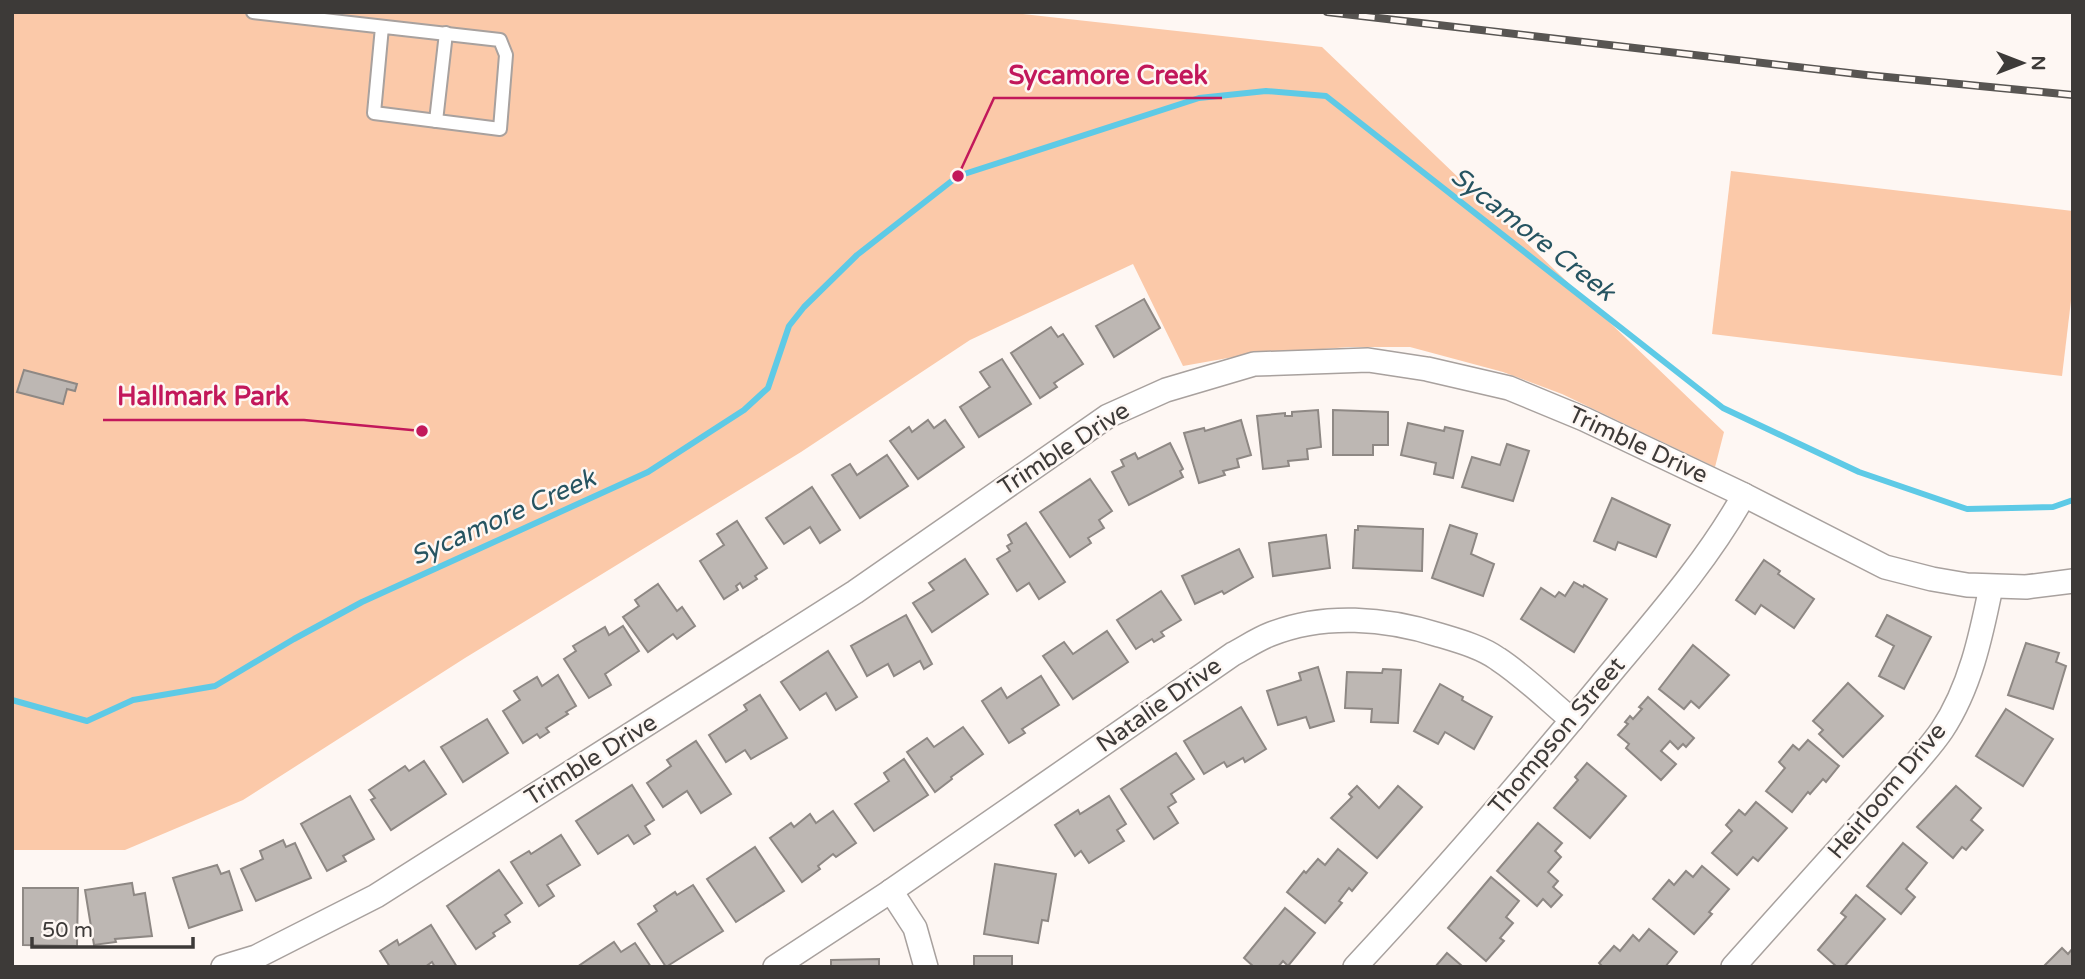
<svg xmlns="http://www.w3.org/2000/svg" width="2085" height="979" font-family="'Varela Round',sans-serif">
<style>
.green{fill:#fbc9a9}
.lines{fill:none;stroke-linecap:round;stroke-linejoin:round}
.stream{stroke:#5ecae6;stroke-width:6}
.building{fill:#bdb7b3;stroke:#8e8884;stroke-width:2}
.service-casing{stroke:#a8a19e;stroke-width:16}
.minor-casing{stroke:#a8a19e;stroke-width:26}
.service{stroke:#fff;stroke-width:12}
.minor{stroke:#fff;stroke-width:23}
.rail-casing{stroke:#585552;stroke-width:8}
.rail{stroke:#fef7f3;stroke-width:5;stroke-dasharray:16;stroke-linecap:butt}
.labels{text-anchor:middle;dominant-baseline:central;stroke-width:5;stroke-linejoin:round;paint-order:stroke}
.street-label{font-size:24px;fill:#3d3a38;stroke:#fef7f3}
.water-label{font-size:26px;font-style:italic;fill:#265461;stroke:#fef7f3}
.leader{fill:none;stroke:#c2185b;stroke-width:2.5}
.callout-dot{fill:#c2185b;stroke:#fef7f3;stroke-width:2.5}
.callout-label{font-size:26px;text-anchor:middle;font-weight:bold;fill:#c2185b;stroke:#fef7f3;stroke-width:5;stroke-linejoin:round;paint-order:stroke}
</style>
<rect width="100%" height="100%" fill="#fef7f3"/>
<g class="green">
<path d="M12 12H1005L1322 47 1724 432 1715 467 1562 394 1503 372 1410 347H1349L1245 355 1183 366 1133 264 970 340 801 452 465 658 243 800 125 850H12Z"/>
<path d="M1731 171 2073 211V284L2062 376 1712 334Z"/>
</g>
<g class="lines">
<path class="stream" d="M12 700 87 721 133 700 215 686 294 639 362 602 648 472 744 410 768 388 789 326 804 307 857 255 958 176 1199 98 1266 91 1326 96 1723 408 1859 472 1967 509 2053 507 2073 500"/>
</g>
<g class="building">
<path d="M1144 299 1160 328 1114 357 1096 326Z"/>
<path d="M1051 327 1058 337 1063 334 1083 364 1054 383 1057 387 1040 398 1011 353Z"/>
<path d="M1002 359 1031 404 979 437 960 407 990 387 980 372Z"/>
<path d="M24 370 77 384 75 391 67 389 63 404 17 392Z"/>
<path d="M1318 410 1321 447 1307 449 1308 459 1288 461 1289 466 1263 469 1257 416 1285 413V416H1292V412Z"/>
<path d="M1333 410 1388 412V445H1373V455H1333Z"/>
<path d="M928 420 934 428 945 420 964 447 918 479 890 441 909 427 912 432Z"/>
<path d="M1241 420 1251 455 1237 459 1239 467 1223 471 1225 475 1199 483 1184 433 1204 428 1205 431Z"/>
<path d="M1408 423 1444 431 1445 427 1463 431 1453 478 1434 474 1436 463 1401 455Z"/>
<path d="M1170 443 1183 469 1180 471 1183 477 1129 505 1112 472 1124 466 1121 460 1135 453 1138 459Z"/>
<path d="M1507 444 1529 451 1513 501 1462 487 1472 457 1500 465Z"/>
<path d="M887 455 908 486 860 518 832 475 850 464 857 475Z"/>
<path d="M1090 479 1112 511 1099 520 1104 528 1088 538 1091 543 1070 557 1040 512Z"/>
<path d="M812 487 840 530 820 543 810 527 784 544 766 518Z"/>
<path d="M1612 498 1670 525 1656 557 1618 542 1615 550 1594 541Z"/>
<path d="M737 521 767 568 755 576 757 579 743 588 740 583 736 586 738 590 724 599 700 561 724 545 717 534Z"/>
<path d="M1026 523 1065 582 1039 599 1029 583 1017 591 997 559 1010 551 1007 546 1012 543 1008 535Z"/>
<path d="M1450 525 1477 534 1471 554 1494 564 1483 596 1432 578Z"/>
<path d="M1358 526 1423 529 1422 571 1353 568 1355 530H1358Z"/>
<path d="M1326 535 1330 568 1273 576 1269 543Z"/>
<path d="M1239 549 1253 577 1224 594 1222 591 1195 604 1182 576Z"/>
<path d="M965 559 988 594 932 632 913 603 934 590 929 583Z"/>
<path d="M1764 560 1780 571 1778 574 1814 599 1794 628 1761 605 1755 614 1736 600Z"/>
<path d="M1574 582 1583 587 1584 585 1607 599 1574 652 1521 619 1541 588 1555 597 1559 592 1565 596Z"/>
<path d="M658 584 677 611 682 607 695 626 677 639 673 634 648 652 623 617 639 606 635 600Z"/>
<path d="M1161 591 1181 620 1161 632 1164 636 1154 642 1152 639 1136 649 1117 620Z"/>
<path d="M906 615 932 664 924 669 920 661 894 676 888 664 867 676 851 646Z"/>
<path d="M1887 615 1931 637 1904 689 1879 676 1894 646 1876 636Z"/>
<path d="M623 626 639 651 605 674 611 685 589 698 564 659 576 651 573 646 605 627 609 635Z"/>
<path d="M1107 631 1128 662 1073 699 1043 656 1064 642 1073 654Z"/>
<path d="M2026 643 2059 653 2056 662 2066 666 2053 709 2008 695Z"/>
<path d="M1693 645 1729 675 1699 708 1691 701 1684 709 1659 689Z"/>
<path d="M828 651 857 697 836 710 826 693 800 710 781 682Z"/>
<path d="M1318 667 1334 721 1310 728 1306 717 1278 725 1267 691 1301 680 1299 673Z"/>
<path d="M1383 669 1401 670 1398 723 1371 722 1372 709 1345 708 1347 672 1382 673Z"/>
<path d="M558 675 576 706 566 712 568 714 546 728 549 732 540 738 537 734 523 743 503 711 520 700 514 691 537 677 542 686Z"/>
<path d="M1041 676 1059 705 1022 729 1025 733 1009 743 982 701 1001 688 1007 698Z"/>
<path d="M1848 683 1883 716 1843 757 1819 734 1823 730 1813 721Z"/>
<path d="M1440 684 1463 697 1462 700 1492 717 1474 749 1445 732 1438 744 1414 731Z"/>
<path d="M760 695 787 738 751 759 745 750 726 762 709 735 747 710 744 705Z"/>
<path d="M1648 697 1694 738 1686 747 1683 744 1678 749 1670 741 1661 751 1676 764 1661 780 1626 748 1629 744 1618 735 1628 724 1625 722 1630 716 1633 719 1642 709 1639 707Z"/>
<path d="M1241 707 1266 749 1245 762 1243 758 1227 767 1224 762 1204 774 1184 741Z"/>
<path d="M2006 709 2053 739 2023 786 1976 756Z"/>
<path d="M487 719 508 753 463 782 441 747Z"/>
<path d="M963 727 983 754 951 777 952 779 935 792 907 752 927 738 934 747Z"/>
<path d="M1808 740 1839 766 1826 782 1823 779 1810 794 1808 792 1792 812 1766 791 1785 768 1779 762 1793 745 1799 750Z"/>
<path d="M696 741 731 794 701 813 687 791 663 807 647 783 671 766 667 760Z"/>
<path d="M1176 753 1194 779 1171 794 1176 802 1168 807 1178 823 1154 839 1121 789Z"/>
<path d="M904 759 928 795 874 831 855 804 889 781 884 773Z"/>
<path d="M424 761 446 794 391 830 371 800 375 798 369 790 405 766 409 771Z"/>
<path d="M1587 763 1626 796 1590 838 1554 808 1578 780 1575 777Z"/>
<path d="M632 785 654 820 645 826 650 834 634 844 628 835 598 854 576 821Z"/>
<path d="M1357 786 1379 808 1398 786 1422 807 1377 858 1331 818 1352 797 1349 794Z"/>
<path d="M1956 786 1981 808 1971 820 1983 830 1966 850 1962 847 1953 858 1917 827Z"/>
<path d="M350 796 374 839 343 856 346 861 327 871 301 824Z"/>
<path d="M1109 796 1126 824 1117 830 1124 841 1089 863 1081 851 1075 856 1055 825 1078 810 1080 814Z"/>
<path d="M1756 802 1787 828 1758 861 1753 857 1737 875 1712 853 1732 831 1726 825 1739 810 1745 815Z"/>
<path d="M833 811 856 843 836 857 833 854 818 866 820 869 802 882 770 838 791 823 794 827 810 814 816 823Z"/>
<path d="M1538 823 1562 843 1555 851 1561 857 1548 872 1558 881 1553 887 1562 895 1551 907 1543 899 1537 906 1497 871Z"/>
<path d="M561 835 580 865 547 885 554 896 539 906 511 862 529 851 531 854Z"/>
<path d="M283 840 286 847 295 843 311 878 256 901 241 869 263 859 260 851Z"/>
<path d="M1903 843 1927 863 1906 889 1915 897 1901 914 1867 886Z"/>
<path d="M755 847 784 891 736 922 707 879Z"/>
<path d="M1338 849 1367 873 1352 891 1349 888 1339 901 1342 903 1325 923 1287 892 1304 871 1306 873 1318 859 1325 865Z"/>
<path d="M995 864 1056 874 1048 921 1042 920 1038 943 984 934Z"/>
<path d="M217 865 221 874 229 871 242 910 189 928 173 878Z"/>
<path d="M1702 866 1729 889 1709 912 1712 914 1694 934 1653 899 1669 880 1674 885 1686 871 1693 877Z"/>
<path d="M499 870 522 903 505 915 510 922 493 933 495 936 476 949 447 906Z"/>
<path d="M1491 877 1519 901 1506 917 1513 923 1500 938 1504 941 1486 961 1448 928Z"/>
<path d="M132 883 134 895 145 893 152 936 115 939 116 942 94 945 85 890Z"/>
<path d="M693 885 723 931 666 967 638 924 657 911 654 906 675 892 677 895Z"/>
<path d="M23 888H78L77 946 23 945Z"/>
<path d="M1856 895 1885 919 1844 967H1837L1818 950 1846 917 1841 913Z"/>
<path d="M1285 908 1315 933 1288 966 1283 961 1278 967H1254L1244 958Z"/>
<path d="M431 925 457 967H435L432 962 425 967H390L380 951 397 940 399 945Z"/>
<path d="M1649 929 1677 952 1665 967H1603L1599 963 1614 946 1620 951 1633 935 1639 941Z"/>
<path d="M614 942 621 952 635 943 651 967H577Z"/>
<path d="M2062 948 2068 954 2073 948V967H2043Z"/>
<path d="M1447 953 1462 966V967H1435Z"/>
<rect x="974" y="956" width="38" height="11"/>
<path d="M879 959V967H831V960Z"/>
</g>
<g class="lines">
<defs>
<g id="service">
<path d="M253 12 500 40 506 55 500 129 374 113 382 27"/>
<path d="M436 121 446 33"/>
</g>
<g id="minor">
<path d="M891 891 915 928 926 967"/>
<path d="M223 967 256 957 376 896 855 592 1108 416 1166 390 1254 364 1368 360 1427 369 1509 388 1584 419 1744 495 1885 567 1932 579 1967 585 2026 587 2073 581"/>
<path d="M775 967 891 891 1233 654C1246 647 1258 639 1271 634 1324 613 1386 618 1439 635 1459 641 1481 647 1498 659 1524 676 1548 700 1572 720"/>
<path d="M1355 967C1440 876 1521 782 1600 686 1651 624 1705 565 1744 495"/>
<path d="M1733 967 1915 764C1924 753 1934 742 1942 730 1970 688 1981 636 1991 587"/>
</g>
</defs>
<use href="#service" class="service-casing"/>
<use href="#minor" class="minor-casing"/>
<use href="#service" class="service"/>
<use href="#minor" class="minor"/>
<defs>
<path id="rail" d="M1327 12 1866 75 2073 95"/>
</defs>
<use href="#rail" class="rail-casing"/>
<use href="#rail" class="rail"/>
</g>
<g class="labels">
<g class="street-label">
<text transform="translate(1638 445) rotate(25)">Trimble Drive</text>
<text transform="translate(1064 449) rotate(-33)">Trimble Drive</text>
<text transform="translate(1159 705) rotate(-35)">Natalie Drive</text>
<text transform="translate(1557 736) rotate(-50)">Thompson Street</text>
<text transform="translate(591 760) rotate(-32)">Trimble Drive</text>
<text transform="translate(1887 791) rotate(-50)">Heirloom Drive</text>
</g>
<g class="water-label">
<text transform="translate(1533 234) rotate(38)">Sycamore Creek</text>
<text transform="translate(503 517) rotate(-24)">Sycamore Creek</text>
</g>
</g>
<path class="leader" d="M958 176L994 98H1222M422 431L304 420H103"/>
<g class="callout-dot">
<circle cx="958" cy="176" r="7"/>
<circle cx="422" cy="431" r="7"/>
</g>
<g class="callout-label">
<text x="1108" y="84">Sycamore Creek</text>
<text x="203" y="405">Hallmark Park</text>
</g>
<rect width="2085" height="979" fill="none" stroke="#3d3a38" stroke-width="28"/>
<g transform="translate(2022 63) rotate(90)" stroke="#fef7f3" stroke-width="5" paint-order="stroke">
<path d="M0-5L12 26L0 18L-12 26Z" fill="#3d3a38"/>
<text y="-10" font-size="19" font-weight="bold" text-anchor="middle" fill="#3d3a38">N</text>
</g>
<path d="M32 937v10h161v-10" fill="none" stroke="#3d3a38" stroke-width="3.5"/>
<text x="42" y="937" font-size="21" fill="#3d3a38" stroke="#fef7f3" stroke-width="5" paint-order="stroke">50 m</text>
</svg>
